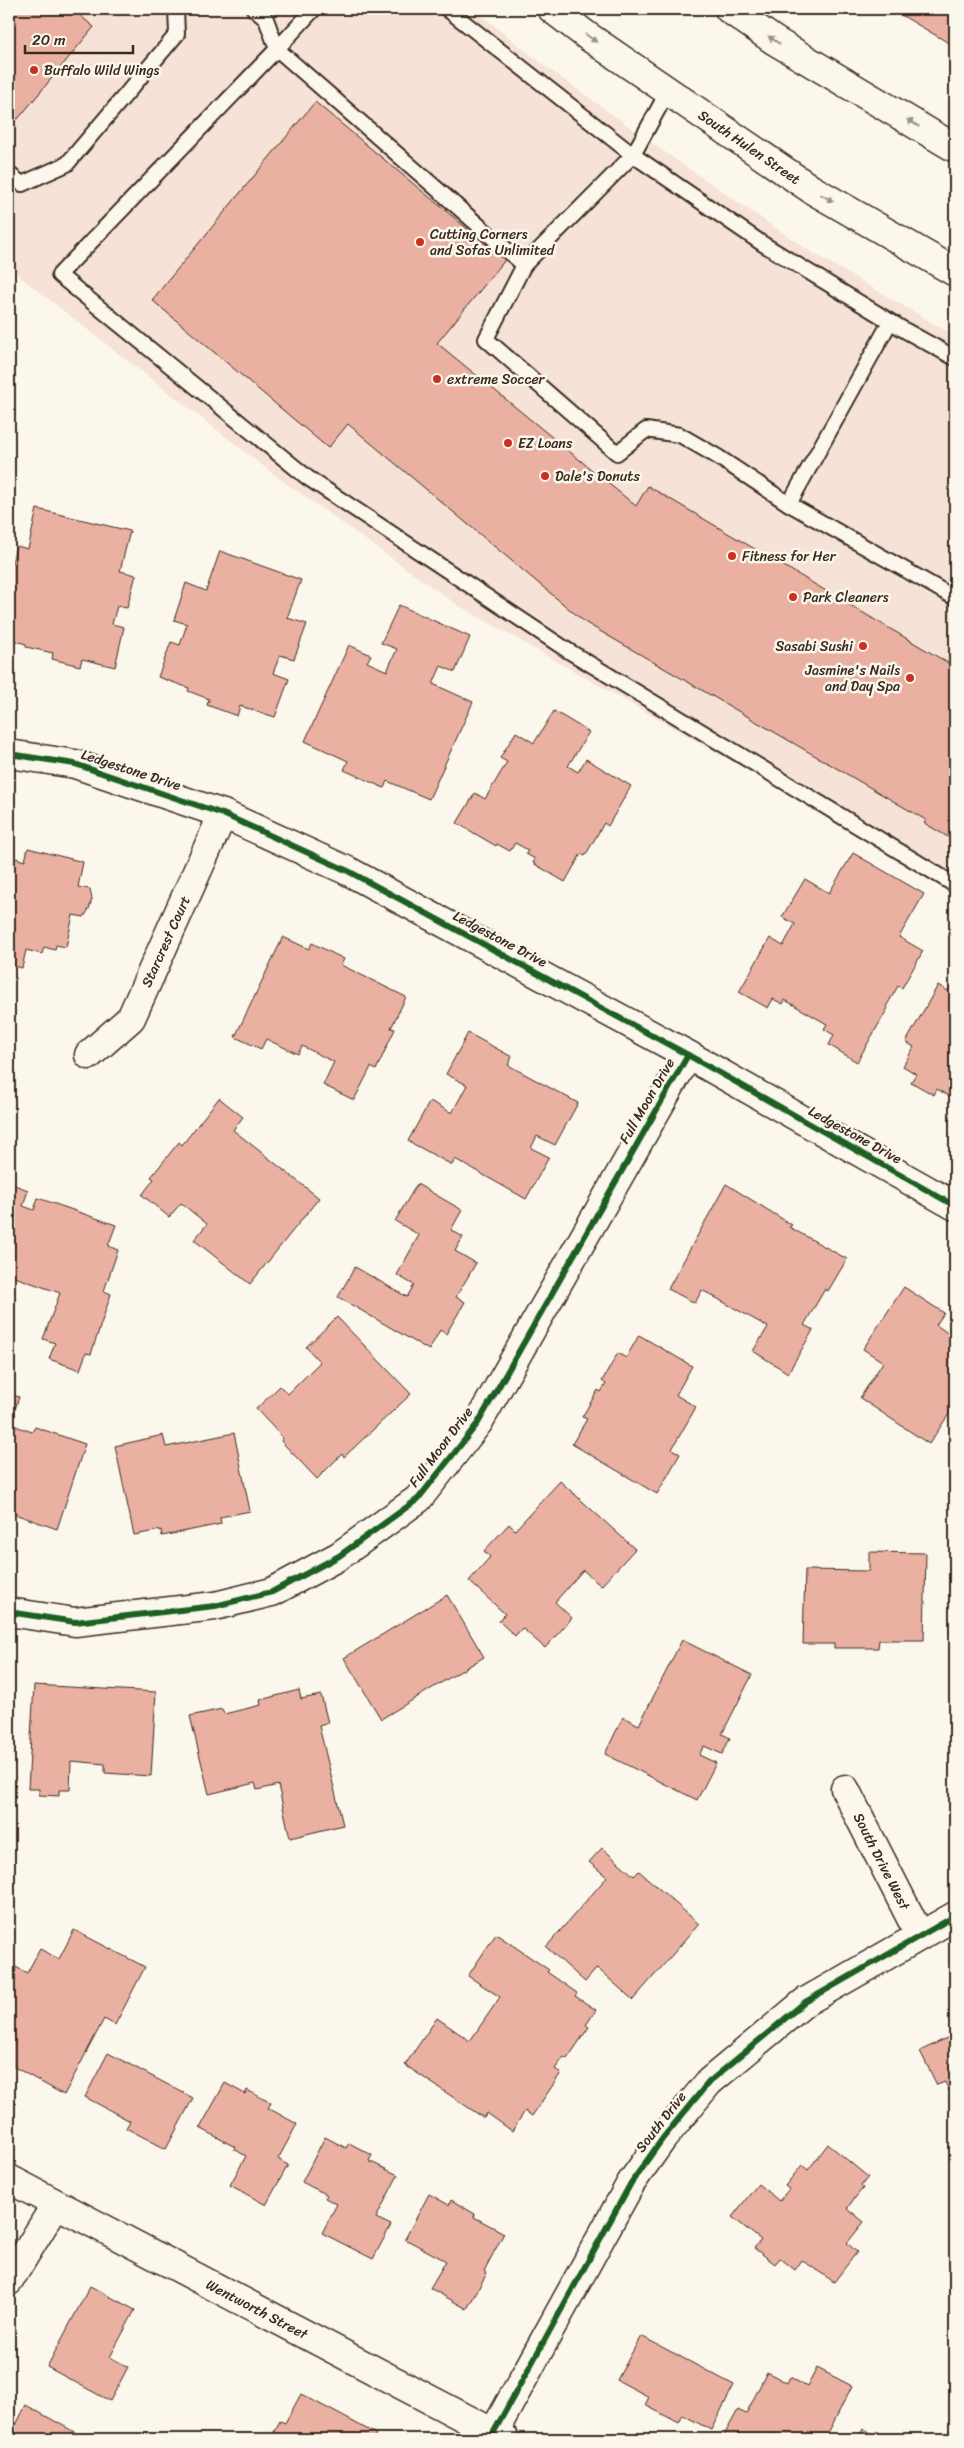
<svg xmlns="http://www.w3.org/2000/svg" width="964" height="2448" font-family="Sriracha,sans-serif">
<style>
.built{fill:#f6e2d6}
.building{fill:#eab1a3;stroke:#3b2a1e}
.lines{fill:none;stroke-linecap:round;stroke-linejoin:round}
.service-casing{stroke:#3b2a1e;stroke-width:18}
.minor-casing{stroke:#3b2a1e;stroke-width:31}
.tertiary-casing{stroke:#3b2a1e;stroke-width:31}
.secondary-casing{stroke:#3b2a1e;stroke-width:31}
.service{stroke:#fbf7ec;stroke-width:14}
.minor{stroke:#fbf7ec;stroke-width:28}
.tertiary{stroke:#fbf7ec;stroke-width:28}
.secondary{stroke:#fbf7ec;stroke-width:28}
.cycleway-casing{stroke:#fbf7ec;stroke-width:9}
.cycleway{stroke:#1b5e20;stroke-width:6}
.oneway{fill:#9b9085}
.poi-dot{fill:#c8321e;stroke:#fbf7ec;stroke-width:2}
.labels{text-anchor:middle;dominant-baseline:central;stroke-width:5;stroke-linejoin:round;paint-order:stroke}
.poi-label{font-size:14px;fill:#3b2a1e;stroke:#fbf7ec;text-anchor:start}
.street-label{font-size:14px;fill:#3b2a1e;stroke:#fbf7ec}
</style>
<rect width="100%" height="100%" fill="#fbf7ec"/>
<filter id="ink" filterUnits="userSpaceOnUse"><feTurbulence type="fractalNoise" baseFrequency=".02" numOctaves="2"/><feDisplacementMap in="SourceGraphic" scale="10" xChannelSelector="R" yChannelSelector="G"/><feConvolveMatrix kernelMatrix="1 2 1 2 8 2 1 2 1" color-interpolation-filters="sRGB"/></filter>
<g filter="url(#ink)">
<path class="built" d="M9 9H473L549 69 673 158 811 252 955 336V891L826 815 456 604 276 476 20 277 9 266Z"/>
<g class="building">
<path d="M9 9H72L94 27 18 119 9 112Z"/>
<path d="M891 9H955V43L954 46Z"/>
<path d="M315 102 505 260 437 343 636 506 648 486 955 667V841L924 823 926 820 586 623 348 424 328 448 152 300Z"/>
<path d="M37 509 130 531 120 571 136 575 127 608 117 606 112 624 124 627 115 667 82 659 80 666 52 659 53 653 26 647V644L9 639V590L12 591 13 585 9 584V575L16 546 28 549Z"/>
<path d="M220 551 301 580 287 618 307 624 294 659 280 655 273 673 289 679 275 717 240 706 237 716 207 705 209 699 188 691 189 688 158 677 171 642 180 645 187 624 174 620 186 583 206 591Z"/>
<path d="M399 605 470 637 455 672 441 666 433 684 473 702 429 799 387 781 384 788 344 770 348 761 305 741 349 645 371 655 367 662 387 671 397 649 381 643Z"/>
<path d="M554 711 589 732 568 766 578 772 586 759 631 786 608 826 604 823 585 856 581 854 565 882 533 863 535 859 526 854 528 850 515 843 510 851 497 844 496 846 457 823 475 793 485 799 507 762 500 758 516 732 534 743Z"/>
<path d="M28 848 83 862 78 887 90 889 92 899 89 909 84 917 73 915 66 947 56 945 55 950 44 947 42 954 26 950 22 968 9 965V856L25 861Z"/>
<path d="M853 853 924 894 899 937 923 951 902 988 898 986 886 1007 888 1008 857 1062 829 1045 834 1035 824 1029 827 1024 785 1000 783 1004 773 999 768 1008 739 992 770 938 783 946 795 924 782 917 805 879 829 893Z"/>
<path d="M283 937 309 949 312 943 344 959 341 965 406 997 391 1028 395 1029 376 1070 371 1067 354 1100 323 1085 334 1062 302 1046 298 1054 266 1039 261 1049 235 1037Z"/>
<path d="M955 978V1100L937 1089 934 1095 911 1082 916 1074 903 1066 914 1047 906 1042 938 985 948 991Z"/>
<path d="M468 1033 512 1057 508 1065 578 1103 555 1145 537 1136 531 1148 549 1157 526 1199 455 1159 452 1165 408 1141 430 1101 452 1113 467 1085 446 1074Z"/>
<path d="M219 1098 243 1117 233 1130 319 1198 250 1284 194 1240 207 1224 181 1203 169 1217 142 1195 154 1179 151 1177 179 1142 182 1145Z"/>
<path d="M9 1183 28 1190 23 1206 34 1210 38 1198 116 1225 108 1246 118 1250 104 1291 111 1294 91 1354 86 1353 80 1370 49 1359 55 1343 43 1339 60 1293 9 1275Z"/>
<path d="M417 1184 462 1210 451 1230 463 1237 455 1251 476 1263 456 1297 465 1302 446 1334 440 1330 429 1350 338 1297 355 1267 407 1297 414 1285 397 1275 419 1235 395 1221Z"/>
<path d="M726 1184 792 1225 789 1227 847 1259 828 1291 825 1289 804 1325 813 1330 788 1373 753 1351 768 1327 702 1290 695 1303 668 1289Z"/>
<path d="M904 1287 944 1313 936 1325 955 1338V1410L953 1408 929 1444 860 1398 883 1362 863 1349Z"/>
<path d="M337 1317 411 1394 344 1457 342 1454 317 1479 281 1441 283 1438 256 1409 280 1386 288 1394 320 1362 306 1347Z"/>
<path d="M639 1335 692 1366 676 1395 696 1407 672 1449 680 1454 657 1494 572 1444 587 1419 582 1417 598 1390 601 1392 606 1384 602 1381 618 1353 626 1358Z"/>
<path d="M9 1394 19 1397 10 1424 32 1432 35 1427 85 1444 57 1529 9 1512Z"/>
<path d="M234 1433 250 1511 220 1517 221 1524 162 1536 161 1530 134 1535 115 1446 163 1435 166 1447Z"/>
<path d="M560 1481 635 1549 601 1586 583 1570 555 1602 572 1618 545 1648 522 1628 515 1636 499 1621 505 1614 469 1581 490 1557 484 1551 509 1524 515 1530Z"/>
<path d="M869 1552 926 1553 924 1640H879L878 1648H834V1644H803L805 1570 869 1571Z"/>
<path d="M447 1595 484 1657 381 1719 344 1658Z"/>
<path d="M682 1640 752 1675 722 1734 730 1738 722 1754 704 1746 699 1755 716 1763 697 1800 605 1754 623 1717 639 1725Z"/>
<path d="M34 1685 156 1692 151 1776 105 1773V1764L71 1761 70 1790H59V1796L39 1795V1789H28Z"/>
<path d="M299 1690 301 1699 321 1695 328 1723 319 1726 343 1825 290 1838 278 1785 257 1790 255 1783 209 1794 190 1716 222 1709 224 1714 261 1705 260 1700Z"/>
<path d="M602 1848 634 1876 639 1871 699 1924 633 2000 597 1968 585 1982 546 1947 607 1877 589 1862Z"/>
<path d="M74 1930 145 1967 115 2025 104 2019 64 2095 9 2064V1975L14 1966 27 1973 40 1949 59 1959Z"/>
<path d="M496 1934 549 1970 547 1972 577 1993 575 1996 596 2010 586 2025 589 2027 567 2059 564 2057 555 2069 561 2073 532 2116 525 2111 512 2131 487 2113 484 2118 405 2065 437 2018 470 2041 500 1997 468 1976Z"/>
<path d="M955 2034V2103L945 2082 937 2085 920 2051Z"/>
<path d="M108 2053 193 2098 166 2149 126 2128 130 2121 85 2097Z"/>
<path d="M225 2083 245 2094 247 2090 271 2103 268 2108 297 2124 278 2159 288 2165 266 2205 230 2185 246 2156 234 2149 235 2147 200 2128Z"/>
<path d="M325 2137 346 2148 349 2143 372 2155 369 2161 398 2175 376 2218 391 2225 373 2259 322 2233 337 2204 325 2198 327 2195 302 2182Z"/>
<path d="M828 2144 868 2177 861 2186 863 2188 847 2208 864 2222 847 2243 857 2252 834 2282 802 2260 795 2270 780 2258 775 2264 754 2248 761 2240 732 2217 758 2184 779 2201 789 2189 785 2186 802 2165 808 2170Z"/>
<path d="M429 2194 449 2205 451 2200 475 2214 474 2217 504 2233 484 2271 487 2273 467 2309 430 2288 446 2261 405 2239Z"/>
<path d="M90 2286 135 2310 110 2357 128 2367 110 2401 47 2367Z"/>
<path d="M641 2336 734 2385 711 2430 683 2415 679 2423 645 2405 649 2397 617 2380Z"/>
<path d="M817 2368 852 2386 825 2439H784L773 2433 770 2439H722L738 2410 746 2414 767 2372 787 2383 790 2377 807 2387Z"/>
<path d="M301 2394 376 2434 373 2439H270L280 2421 285 2423Z"/>
<path d="M26 2405 78 2434 75 2439H9Z"/>
<path d="M863 2429 883 2439H858Z"/>
</g>
<g class="lines">
<defs>
<g id="service">
<path d="M254 9 266 19 277 49 314 9"/>
<path d="M447 9 633 155 763 244 906 331 955 358"/>
<path d="M9 174 22 184 67 164 177 34 176 9"/>
<path d="M524 265 633 155 668 91"/>
<path d="M789 504 890 322"/>
<path d="M955 598 789 504 718 457 680 435 646 430 617 453 486 339 524 265 277 49 59 275 308 478 567 650 955 885"/>
</g>
<g id="minor">
<path d="M9 754 75 764 223 814 348 871 688 1055 955 1206"/>
<path id="s1" d="M89 1055 131 1018 223 814"/>
<path d="M9 1612 75 1622 215 1606 272 1592 339 1556 418 1499 478 1423 688 1055"/>
<path id="s2" d="M845 1789 919 1934"/>
<path id="s3" d="M9 2179 505 2439"/>
<path d="M9 2281 56 2204"/>
</g>
<path id="tertiary" d="M490 2439 631 2183 663 2138 709 2082 805 2002 955 1916"/>
<g id="secondary">
<path id="s4" d="M552 9 586 35 811 189 955 272"/>
<path d="M729 9 775 41 955 148"/>
</g>
</defs>
<use href="#service" class="service-casing"/>
<use href="#minor" class="minor-casing"/>
<use href="#tertiary" class="tertiary-casing"/>
<use href="#secondary" class="secondary-casing"/>
<use href="#service" class="service"/>
<use href="#minor" class="minor"/>
<use href="#tertiary" class="tertiary"/>
<use href="#secondary" class="secondary"/>
<defs>
<g id="cycleway">
<path d="M9 754 75 764 223 814 348 871 688 1055 955 1206"/>
<path d="M9 1612 75 1622 215 1606 272 1592 339 1556 418 1499 478 1423 688 1055"/>
<path d="M490 2439 631 2183 663 2138 709 2082 805 2002 955 1916"/>
</g>
</defs>
<use href="#cycleway" class="cycleway-casing"/>
<use href="#cycleway" class="cycleway"/>
</g>
<defs><path id="oneway-solid" d="M-6-.8H1V-3.2L6.5 0L1 3.2V.8H-6Z" transform="scale(1.25)"/></defs>
<g class="oneway">
<use href="#oneway-solid" transform="translate(591 38) rotate(35)"/>
<use href="#oneway-solid" transform="translate(774 40) rotate(-147)"/>
<use href="#oneway-solid" transform="translate(913 123) rotate(-149)"/>
<use href="#oneway-solid" transform="translate(827 198) rotate(30)"/>
</g>
</g>
<g class="poi-dot">
<circle cx="34" cy="70" r="5"/>
<circle cx="420" cy="242" r="5"/>
<circle cx="437" cy="379" r="5"/>
<circle cx="508" cy="443" r="5"/>
<circle cx="545" cy="476" r="5"/>
<circle cx="732" cy="556" r="5"/>
<circle cx="793" cy="597" r="5"/>
<circle cx="863" cy="646" r="5"/>
<circle cx="910" cy="678" r="5"/>
</g>
<g class="labels">
<g class="poi-label">
<text x="44" y="70">Buffalo Wild Wings</text>
<text x="430" y="234">Cutting Corners<tspan x="430" dy="16">and Sofas Unlimited</tspan></text>
<text x="447" y="379">extreme Soccer</text>
<text x="518" y="443">EZ Loans</text>
<text x="555" y="476">Dale's Donuts</text>
<text x="742" y="556">Fitness for Her</text>
<text x="803" y="597">Park Cleaners</text>
<text x="853" y="646" text-anchor="end">Sasabi Sushi</text>
<text x="900" y="670" text-anchor="end">Jasmine's Nails<tspan x="900" dy="16">and Day Spa</tspan></text>
</g>
<g class="street-label">
<text stroke="none"><textPath href="#s4" startOffset="241">South Hulen Street</textPath></text>
<text transform="translate(131 770) rotate(18)">Ledgestone Drive</text>
<text transform="translate(500 939) rotate(28)">Ledgestone Drive</text>
<text stroke="none"><textPath href="#s1" startOffset="140">Starcrest Court</textPath></text>
<text transform="translate(647 1101) rotate(-60)">Full Moon Drive</text>
<text transform="translate(855 1135) rotate(29)">Ledgestone Drive</text>
<text transform="translate(441 1447) rotate(-53)">Full Moon Drive</text>
<text stroke="none"><textPath href="#s2" startOffset="81">South Drive West</textPath></text>
<text transform="translate(661 2122) rotate(-52)">South Drive</text>
<text stroke="none"><textPath href="#s3" startOffset="280">Wentworth Street</textPath></text>
</g>
</g>
<rect width="964" height="2448" fill="none" stroke="#fbf7ec" stroke-width="30"/>
<rect x="15" y="15" width="934" height="2418" fill="none" stroke="#3b2a1e" stroke-width="2" filter="url(#ink)"/>
<path d="M25 45v8h108v-8" fill="none" stroke="#3b2a1e" stroke-width="2.5"/>
<text x="32" y="45" font-size="15" fill="#3b2a1e" stroke="#fbf7ec" stroke-width="4" paint-order="stroke">20 m</text>
</svg>
